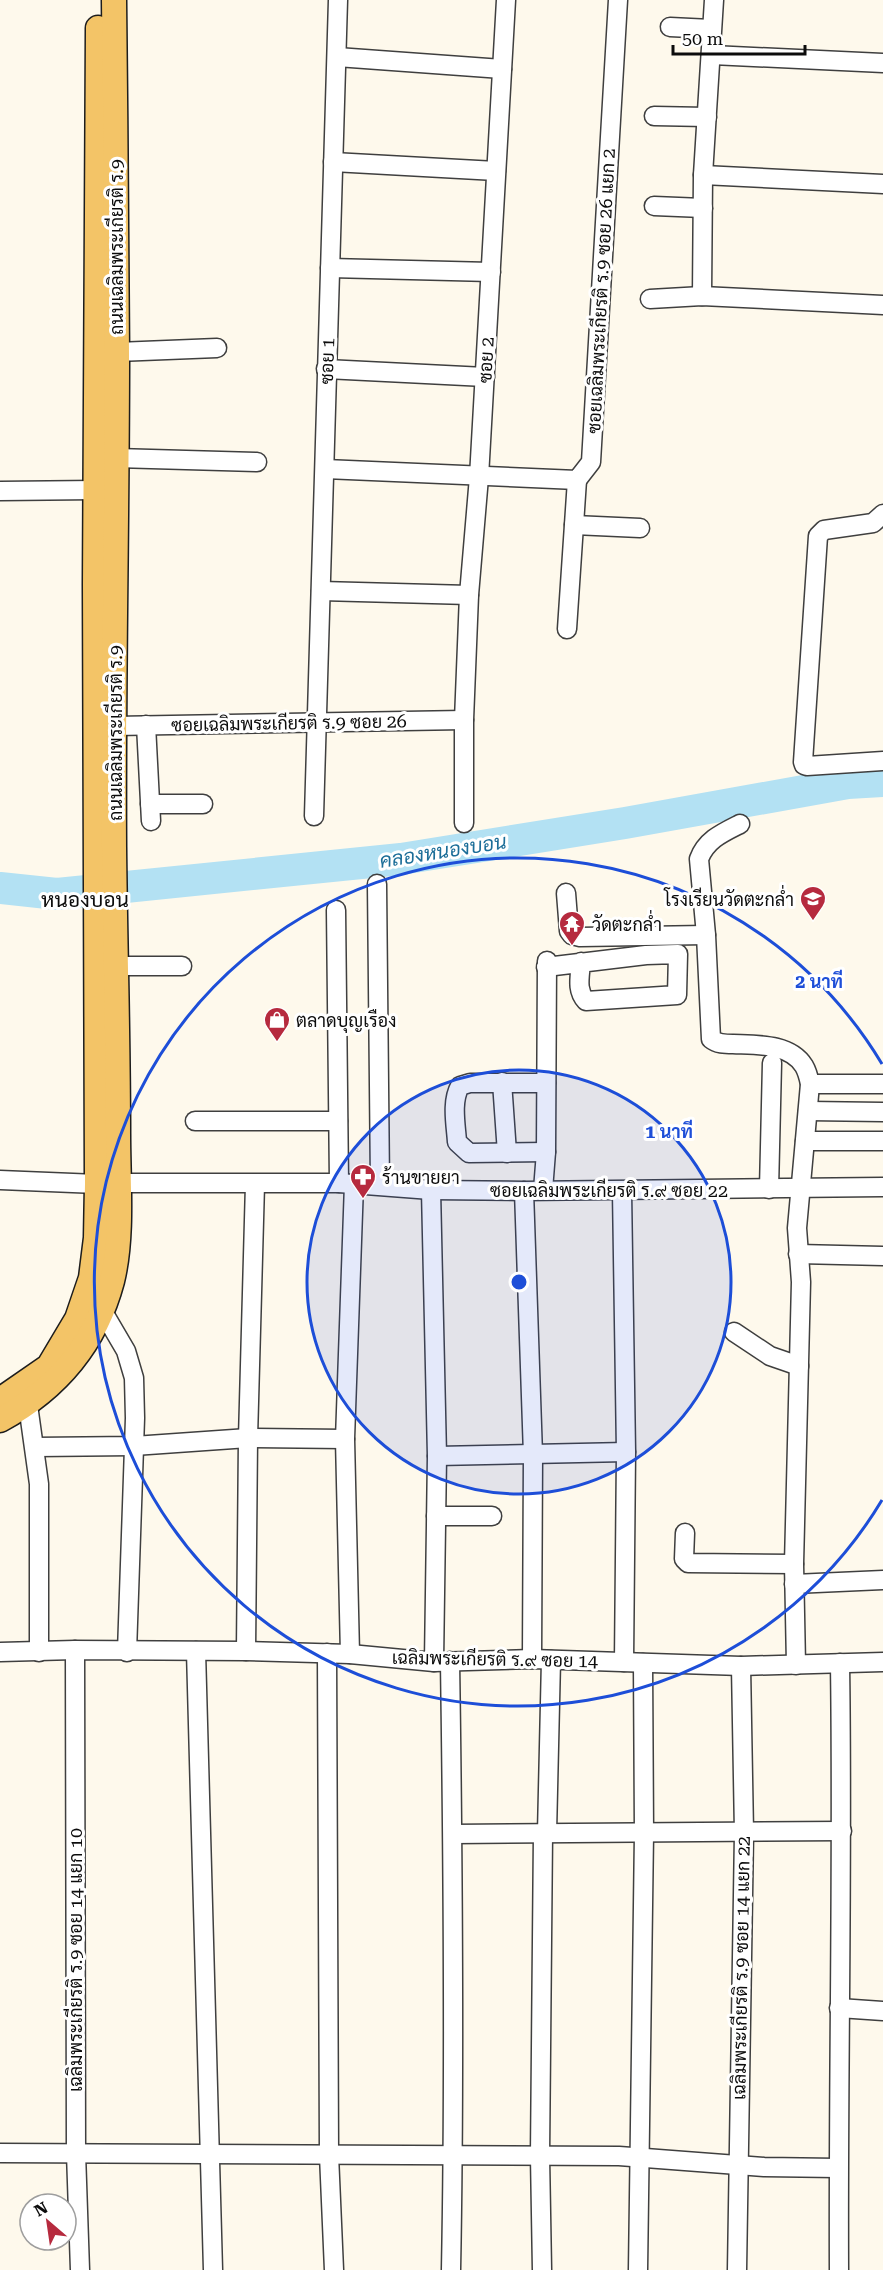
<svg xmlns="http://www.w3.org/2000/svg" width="883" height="2270" font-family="'Roboto Serif',Sarabun,serif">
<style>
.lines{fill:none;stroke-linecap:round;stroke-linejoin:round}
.river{stroke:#b3e1f3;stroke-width:32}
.minor-casing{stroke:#3f3f3f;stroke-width:21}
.major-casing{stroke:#1d1d1d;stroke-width:27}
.minor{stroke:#fff;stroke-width:18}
.major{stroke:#f3c467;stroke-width:24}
.ring{fill:none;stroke:#1d4ed8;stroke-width:3}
.labels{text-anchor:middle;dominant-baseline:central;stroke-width:6;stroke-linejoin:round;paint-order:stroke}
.street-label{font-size:18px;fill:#0c0c0c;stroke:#fff}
.poi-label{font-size:18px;fill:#0c0c0c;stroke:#fff;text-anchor:start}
.water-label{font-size:20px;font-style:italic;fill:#1b6d98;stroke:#fff}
.quarter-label{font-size:21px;fill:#0c0c0c;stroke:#fff}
.centre{fill:#1d4ed8;stroke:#fff;stroke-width:3}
.ring-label{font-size:18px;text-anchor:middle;font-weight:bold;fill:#1d4ed8;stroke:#fff;stroke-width:6;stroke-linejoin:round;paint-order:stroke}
</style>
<rect width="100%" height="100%" fill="#fef9ec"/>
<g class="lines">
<path class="river" d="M0 888 57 894 401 859 625 823 848 783 883 781"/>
<defs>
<g id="minor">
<path d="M670 27 711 29"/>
<path d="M712 55 883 63"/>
<path d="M337 57 502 69"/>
<path d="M654 116 707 117"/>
<path d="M333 162 496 171"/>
<path d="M703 175 883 184"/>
<path d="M654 206 703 208"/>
<path d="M330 268 491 272"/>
<path d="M702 296 703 175 714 0"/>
<path d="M650 299 702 296 883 305"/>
<path d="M117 352 217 348"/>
<path d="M326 369 485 377"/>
<path d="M116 458 257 462"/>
<path d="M325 469 577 480 591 462 618 0"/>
<path d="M0 491 96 490"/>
<path d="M883 514 873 523 824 530 818 536 803 762 804 765 807 766 883 761"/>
<path d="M574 525 640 528"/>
<path d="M321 591 469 595"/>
<path d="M567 629 577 480"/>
<path d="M146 725 151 821"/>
<path d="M115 726 464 720"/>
<path d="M150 804H203"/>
<path d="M314 816 338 0"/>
<path d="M464 823V720L469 595 479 477 506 0"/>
<path d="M740 824C722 833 706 840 699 859L706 935 711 1039C717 1044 725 1044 733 1044 756 1045 790 1043 804 1066 807 1071 809 1079 810 1084L797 1228 801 1282 794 1564 796 1665"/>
<path d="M377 884 380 1185"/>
<path d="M566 893 569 931 572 935 580 937 706 935"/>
<path d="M336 910 339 1183"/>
<path d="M117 966H182"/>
<path d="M546 967 646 955 678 954 677 995 586 1001C576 990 580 977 581 962"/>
<path d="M502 1082 507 1153"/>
<path d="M810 1084H883"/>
<path d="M808 1111 883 1112"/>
<path d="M195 1121H338"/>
<path d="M805 1141H883"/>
<path d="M546 1152 469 1153 457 1142C456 1125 451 1102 460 1086L470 1083H546"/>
<path d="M0 1180 97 1184"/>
<path d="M118 1183H339L431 1190 524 1191 883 1187"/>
<path d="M769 1189 772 1063"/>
<path d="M431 1190 437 1456 434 1662"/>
<path d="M543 1190 546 1152 547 961"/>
<path d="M524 1191 533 1455 532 1659"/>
<path d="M622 1191 626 1452 624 1662"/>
<path d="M798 1254 883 1256"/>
<path d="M102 1310 126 1351 134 1378 135 1418 127 1652"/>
<path d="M734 1332 770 1356 799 1366"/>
<path d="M28 1405 39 1484V1652"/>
<path d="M35 1447 134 1446 248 1438 345 1439"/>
<path d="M437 1456 626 1452"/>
<path d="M436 1516H492"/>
<path d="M685 1533 684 1559 688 1563 794 1564"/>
<path d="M794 1584 883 1580"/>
<path d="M75 1650 76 2153 80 2270"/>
<path d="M196 1651 213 2270"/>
<path d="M246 1651 248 1438 255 1184"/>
<path d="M0 1652 75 1650 246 1651 350 1654 434 1662 532 1659 741 1666 883 1662"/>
<path d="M327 1653 329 2155 334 2270"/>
<path d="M350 1654 345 1439 354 1184"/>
<path d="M450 1661C453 1864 455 2067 451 2270"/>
<path d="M547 1833 551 1660"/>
<path d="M453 1834 842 1831"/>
<path d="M839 2008 883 2011"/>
<path d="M0 2153 619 2156 764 2167 838 2168"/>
<path d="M542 2270 540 2156 543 1833"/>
<path d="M638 2270 644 1833 643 1663"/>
<path d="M737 2270 744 1833 741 1666"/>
<path d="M839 2270C838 2068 843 1866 840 1663"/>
</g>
<g id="major">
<path d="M0 1400 49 1366 77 1319 91 1278 96 1238 97 1184 95 585 98 28"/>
<path d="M0 1420C57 1389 95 1345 112 1281 123 1237 118 1180 118 1134 118 1038 115 943 114 847 113 683 117 518 117 354 117 236 115 118 114 0"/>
</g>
</defs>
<use href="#minor" class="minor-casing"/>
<use href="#major" class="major-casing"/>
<use href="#minor" class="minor"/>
<use href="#major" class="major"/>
</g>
<circle cx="519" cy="1282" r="212" fill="#1d4ed8" fill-opacity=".12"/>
<g class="ring">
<circle cx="519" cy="1282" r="212"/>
<path d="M882 1500A424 424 0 1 1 882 1064"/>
</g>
<defs>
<symbol id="school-pin" viewBox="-11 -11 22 30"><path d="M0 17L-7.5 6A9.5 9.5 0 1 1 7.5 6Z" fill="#b62a3e" stroke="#fff"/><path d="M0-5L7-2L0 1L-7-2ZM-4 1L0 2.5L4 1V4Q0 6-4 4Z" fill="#fff"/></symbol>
<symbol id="temple-pin" viewBox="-11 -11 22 30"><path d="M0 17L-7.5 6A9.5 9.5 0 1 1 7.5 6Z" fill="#b62a3e" stroke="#fff"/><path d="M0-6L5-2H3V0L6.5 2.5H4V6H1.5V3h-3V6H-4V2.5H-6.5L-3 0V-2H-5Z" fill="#fff"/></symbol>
<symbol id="shop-pin" viewBox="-11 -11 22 30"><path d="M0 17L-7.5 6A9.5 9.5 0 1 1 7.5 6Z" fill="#b62a3e" stroke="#fff"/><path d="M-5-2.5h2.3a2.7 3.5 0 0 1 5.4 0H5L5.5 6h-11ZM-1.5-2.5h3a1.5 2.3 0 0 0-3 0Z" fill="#fff"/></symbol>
<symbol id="pharmacy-pin" viewBox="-11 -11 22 30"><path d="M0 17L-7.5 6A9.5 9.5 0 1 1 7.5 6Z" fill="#b62a3e" stroke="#fff"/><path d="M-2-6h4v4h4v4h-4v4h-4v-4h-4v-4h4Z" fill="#fff"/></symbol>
</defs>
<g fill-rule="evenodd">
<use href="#school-pin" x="798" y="884" width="30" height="40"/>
<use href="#temple-pin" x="557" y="909" width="30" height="40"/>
<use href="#shop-pin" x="262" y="1005" width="30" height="40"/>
<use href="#pharmacy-pin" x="348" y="1162" width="30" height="40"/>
</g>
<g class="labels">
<g class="street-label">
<text transform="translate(116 247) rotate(-90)">ถนนเฉลิมพระเกียรติ ร.9</text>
<text transform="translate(601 291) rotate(-87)">ซอยเฉลิมพระเกียรติ ร.9 ซอย 26 แยก 2</text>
<text transform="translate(486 360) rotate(-87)">ซอย 2</text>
<text transform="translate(327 361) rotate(-88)">ซอย 1</text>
<text transform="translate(289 723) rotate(-1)">ซอยเฉลิมพระเกียรติ ร.9 ซอย 26</text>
<text transform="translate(115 733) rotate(-90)">ถนนเฉลิมพระเกียรติ ร.9</text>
<text x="609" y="1190">ซอยเฉลิมพระเกียรติ ร.๙ ซอย 22</text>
<text transform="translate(495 1659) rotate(1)">เฉลิมพระเกียรติ ร.๙ ซอย 14</text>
<text transform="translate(75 1960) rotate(-90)">เฉลิมพระเกียรติ ร.9 ซอย 14 แยก 10</text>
<text transform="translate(741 1968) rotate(-89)">เฉลิมพระเกียรติ ร.9 ซอย 14 แยก 22</text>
</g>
<g class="poi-label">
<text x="794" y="899" text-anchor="end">โรงเรียนวัดตะกล่ำ</text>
<text x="592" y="924">วัดตะกล่ำ</text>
<text x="296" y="1020">ตลาดบุญเรือง</text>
<text x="382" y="1177">ร้านขายยา</text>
</g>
<g class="water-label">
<text transform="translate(443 851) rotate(-9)">คลองหนองบอน</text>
</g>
<g class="quarter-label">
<text x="85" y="900">หนองบอน</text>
</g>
</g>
<circle cx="519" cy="1282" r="9" class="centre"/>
<g class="ring-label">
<text x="819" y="988">2 นาที</text>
<text x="669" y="1138">1 นาที</text>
</g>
<g transform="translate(48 2222) rotate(331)"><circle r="28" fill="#ffffff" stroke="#9e9e9e" stroke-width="1.5"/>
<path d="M0-4.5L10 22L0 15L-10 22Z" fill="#b62a3e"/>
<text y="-9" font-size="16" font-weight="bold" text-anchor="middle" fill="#0c0c0c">N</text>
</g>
<path d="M673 45v9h132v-9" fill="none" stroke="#0c0c0c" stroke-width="3"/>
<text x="682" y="45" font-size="18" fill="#0c0c0c" stroke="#ffffff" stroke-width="4.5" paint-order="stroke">50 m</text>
</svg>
